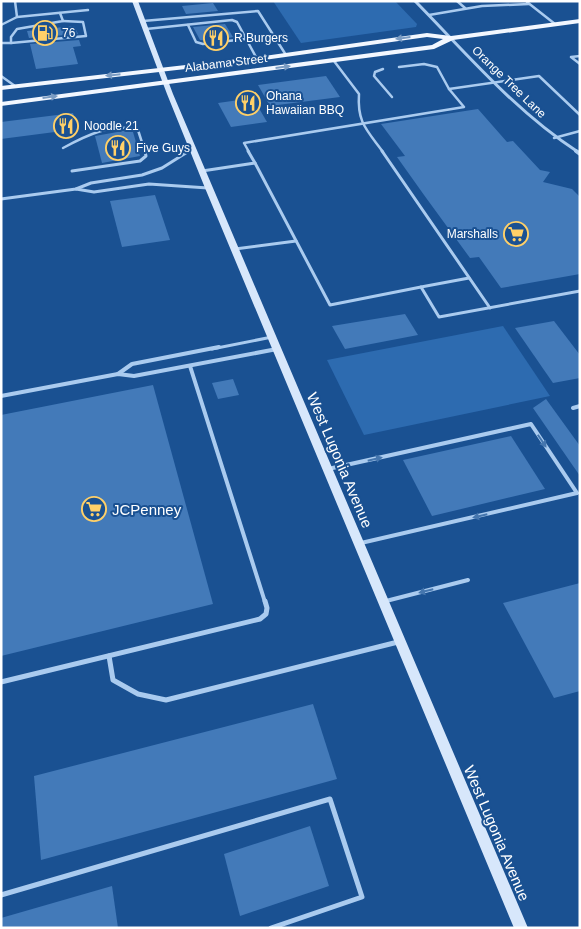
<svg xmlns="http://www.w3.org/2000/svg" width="581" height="929" font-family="Arial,sans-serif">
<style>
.green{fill:#2d6bb0}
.building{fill:#437ab9}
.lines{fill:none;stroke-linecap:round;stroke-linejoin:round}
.lane-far3{stroke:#aacbef;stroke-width:2.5}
.lane-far2{stroke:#aacbef;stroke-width:3}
.lane-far1{stroke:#aacbef;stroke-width:4}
.lane{stroke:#aacbef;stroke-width:5}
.street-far1{stroke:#aacbef;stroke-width:3}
.street{stroke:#aacbef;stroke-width:4}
.secondary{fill:#d7e7fb;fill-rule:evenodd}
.primary{fill:#f2f7ff;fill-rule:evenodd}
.oneway{fill:#7b9cc3}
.oneway2{fill:#4576ae}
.labels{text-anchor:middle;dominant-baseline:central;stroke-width:4;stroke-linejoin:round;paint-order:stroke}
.far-poi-label{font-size:12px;fill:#fff;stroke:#1a5192;text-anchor:start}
.far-street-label{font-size:12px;fill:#fff;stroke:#1a5192}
.street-label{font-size:15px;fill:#fff;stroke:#1a5192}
.poi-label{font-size:15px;fill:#fff;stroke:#1a5192;text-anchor:start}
</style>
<rect width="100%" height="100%" fill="#1a5192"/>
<g class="green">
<path d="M273 1H395L417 24 416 27 301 43Z"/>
<path d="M503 326 550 396 364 435 327 360Z"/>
</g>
<g class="building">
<path d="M213 3 218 11 186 14 182 6Z"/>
<path d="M225 24 233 37 213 41 200 40 193 27Z"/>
<path d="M73 26 75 27 78 34 29 38 27 31Z"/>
<path d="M79 40 81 46 73 47 78 64 36 69 30 44Z"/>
<path d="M326 76 340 97 270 106 258 85Z"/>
<path d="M253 98 267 122 231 127 218 103Z"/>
<path d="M478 109 507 142 513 141 540 170 550 172 543 182 572 189 580 197V274L501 288 479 257 470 258 424 195 397 157 405 156 381 124Z"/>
<path d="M73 113 78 129 1 139V122Z"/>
<path d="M123 131 133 132 140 156 102 163 95 136Z"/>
<path d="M155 195 170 240 122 247 110 201Z"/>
<path d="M405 314 418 335 345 349 332 326Z"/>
<path d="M554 321 580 355V378L553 383 515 328Z"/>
<path d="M233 379 239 395 218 399 212 383Z"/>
<path d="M153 385 213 604 1 656V415Z"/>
<path d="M546 399 580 446V476L533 408Z"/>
<path d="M511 436 545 489 432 516 403 460Z"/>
<path d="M580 583V691L554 698 503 603Z"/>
<path d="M313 704 337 779 41 860 34 776Z"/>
<path d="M310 826 329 886 240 916 224 854Z"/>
<path d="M112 886 118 928H1V918Z"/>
</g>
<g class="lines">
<g class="lane-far3">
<path d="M457 1 465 8"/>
<path d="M527 2 555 24"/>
<path d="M429 15 482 6 529 4"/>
<path d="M17 17 88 10"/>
<path d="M143 21 258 11 286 55"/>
<path d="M1 25 17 17 15 1"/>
<path d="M188 25 196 42 203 44 211 43"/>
<path d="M146 29 232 20 237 22 257 59"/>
<path d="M219 42 246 39"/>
<path d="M1 43H11V37L17 29 63 21 60 13"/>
<path d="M11 43 86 36 83 22 63 21"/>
<path d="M580 56 571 57 580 64"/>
<path d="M334 61 359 94C357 123 367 130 383 152"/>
<path d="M383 69 375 72 374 76 392 97"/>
<path d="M1 76 15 86"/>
<path d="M449 89 539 76 580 115"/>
<path d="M554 138 580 131"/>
<path d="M63 148C85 136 113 122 138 130L145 152"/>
<path d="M187 152 193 149"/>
<path d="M249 152 244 143 464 107 449 89 437 67 424 64 399 67"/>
</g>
<g class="lane-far2">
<path d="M382 151 490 308"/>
<path d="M255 163 330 305 421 287 439 317 580 291"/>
<path d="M72 171 140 161 146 156 145 151"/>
<path d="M202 171 255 163 248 151"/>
<path d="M76 189 94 192 149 184 208 188"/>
<path d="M1 199 76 189 91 183 142 175 162 168 189 151"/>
<path d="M235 249 296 241"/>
<path d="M421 287 469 278"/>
<path d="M212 349 272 337"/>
</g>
<g class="lane-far1">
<path d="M190 366 265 602"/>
<path d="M118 374 132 364 219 347"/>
<path d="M1 396 118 374 134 376 277 349"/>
<path d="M573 408 580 406"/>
<path d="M328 469 531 424 577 493 361 543"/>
<path d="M386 601 468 580"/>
</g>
<g class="lane">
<path d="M109 656 113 680 138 694 166 700 398 642"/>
<path d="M1 682 260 619 266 614 267 608 265 601"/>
<path d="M1 895 330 799 362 897 271 928"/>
</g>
<path class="street-far1" d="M415 1C467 54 515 111 578 152"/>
<path class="street" d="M576 151 580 154"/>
<path class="secondary" d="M132 1H138L173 94 213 188 528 928H514L205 188 167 94Z"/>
<path class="primary" d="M580 19V23L453 40 434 49 1 106V102L432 45 443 39 427 37 257 61 1 90V86L257 57 427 33 451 36Z"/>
</g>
<defs><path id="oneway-solid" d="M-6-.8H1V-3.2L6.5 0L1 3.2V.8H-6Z" transform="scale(1.25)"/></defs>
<g class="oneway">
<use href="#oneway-solid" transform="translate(403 38) rotate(173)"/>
<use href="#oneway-solid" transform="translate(283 67) rotate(-7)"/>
<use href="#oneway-solid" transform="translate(113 75) rotate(174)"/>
<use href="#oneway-solid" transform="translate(50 97) rotate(-7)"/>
</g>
<g class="oneway2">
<use href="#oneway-solid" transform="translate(542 441) rotate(56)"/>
<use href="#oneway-solid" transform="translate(375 459) rotate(-13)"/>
<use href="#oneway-solid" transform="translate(480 516) rotate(167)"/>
<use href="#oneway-solid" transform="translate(426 591) rotate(166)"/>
</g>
<defs>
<symbol id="fuel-ring" viewBox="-11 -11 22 22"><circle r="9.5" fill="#1a5192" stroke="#ffd068" stroke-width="1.5"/><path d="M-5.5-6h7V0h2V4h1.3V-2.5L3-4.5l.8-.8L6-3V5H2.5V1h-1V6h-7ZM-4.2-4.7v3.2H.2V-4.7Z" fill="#ffd068"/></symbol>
<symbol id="restaurant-ring" viewBox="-11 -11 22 22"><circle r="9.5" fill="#1a5192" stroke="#ffd068" stroke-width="1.5"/><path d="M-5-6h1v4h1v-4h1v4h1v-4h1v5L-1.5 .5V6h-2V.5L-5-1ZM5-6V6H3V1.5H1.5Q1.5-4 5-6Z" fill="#ffd068"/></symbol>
<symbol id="supermarket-ring" viewBox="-11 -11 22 22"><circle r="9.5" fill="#1a5192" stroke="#ffd068" stroke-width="1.5"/><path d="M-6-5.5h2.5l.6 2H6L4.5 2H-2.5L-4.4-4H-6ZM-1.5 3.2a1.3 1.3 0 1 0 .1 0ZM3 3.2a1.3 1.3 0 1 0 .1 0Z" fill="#ffd068"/></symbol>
</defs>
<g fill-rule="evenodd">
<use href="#fuel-ring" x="31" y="19" width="28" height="28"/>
<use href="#restaurant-ring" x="202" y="24" width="28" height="28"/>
<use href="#restaurant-ring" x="234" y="89" width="28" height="28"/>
<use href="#restaurant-ring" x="52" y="112" width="28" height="28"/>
<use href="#restaurant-ring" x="104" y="134" width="28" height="28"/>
<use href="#supermarket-ring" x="502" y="220" width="28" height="28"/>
<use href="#supermarket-ring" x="80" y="495" width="28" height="28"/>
</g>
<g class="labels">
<g class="far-poi-label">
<text x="62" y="33">76</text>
<text x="234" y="38">R Burgers</text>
<text x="266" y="96">Ohana<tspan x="266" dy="14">Hawaiian BBQ</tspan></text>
<text x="84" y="126">Noodle 21</text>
<text x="136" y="148">Five Guys</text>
<text x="498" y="234" text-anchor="end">Marshalls</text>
</g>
<g class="far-street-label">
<text transform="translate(226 63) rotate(-7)">Alabama Street</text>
<text transform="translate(509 82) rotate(44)">Orange Tree Lane</text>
</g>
<g class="street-label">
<text transform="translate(340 460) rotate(67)">West Lugonia Avenue</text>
<text transform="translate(497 833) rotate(67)">West Lugonia Avenue</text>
</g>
<g class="poi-label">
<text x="112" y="509">JCPenney</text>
</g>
</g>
<rect width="581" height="929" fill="none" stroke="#ffffff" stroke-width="5"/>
</svg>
